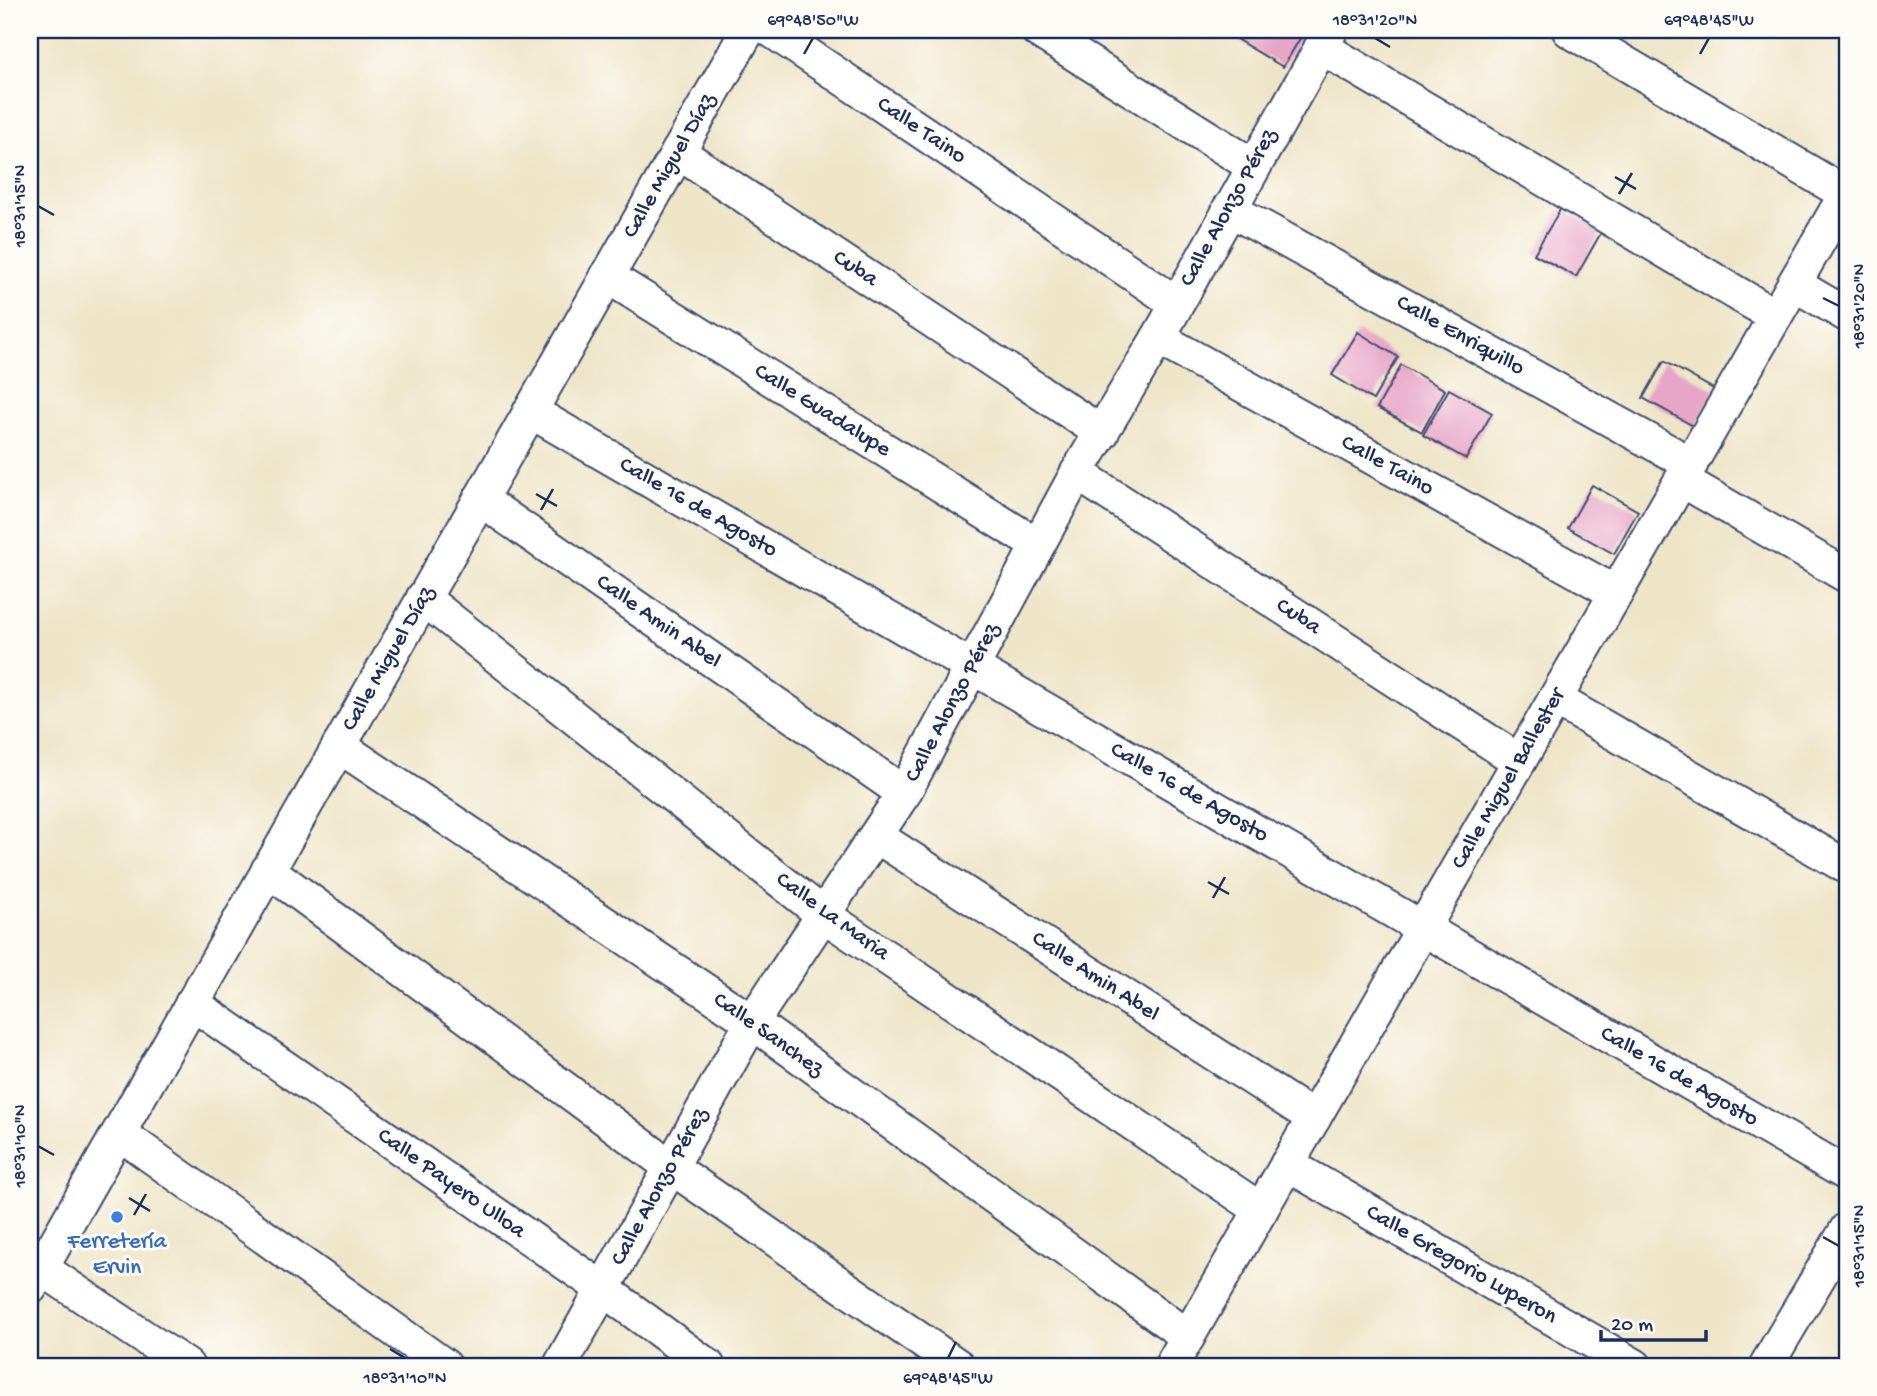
<svg xmlns="http://www.w3.org/2000/svg" width="1877" height="1396" font-family="'Gochi Hand',sans-serif">
<style>
.building{fill:#e7a5c8}
.lines{fill:none;stroke-linecap:round;stroke-linejoin:round}
.street-casing{stroke:#3b4a6e;stroke-width:37}
.street{stroke:#fff;stroke-width:33}
.ticks{fill:none;stroke:#1b2f5e;stroke-width:2.5}
.shop-dot{fill:#3f7fe0;stroke:#fdfcf7;stroke-width:2.5}
.labels{text-anchor:middle;dominant-baseline:central;stroke-width:6;stroke-linejoin:round;paint-order:stroke}
.street-label{font-size:23px;fill:#1b2f5e;stroke:#fdfcf7}
.shop-label{font-size:23px;fill:#366cbe;stroke:#fdfcf7}
.neatline{fill:none;stroke:#1b2f5e;stroke-width:2.5}
.ticks-label{font-size:18px;text-anchor:middle;fill:#1b2f5e}
</style>
<rect width="100%" height="100%" fill="#fdfcf7"/>
<filter id="ink" filterUnits="userSpaceOnUse"><feTurbulence type="fractalNoise" baseFrequency=".0143" numOctaves="2"/><feDisplacementMap in="SourceGraphic" scale="14" xChannelSelector="R" yChannelSelector="G"/><feConvolveMatrix kernelMatrix="1 2 1 2 8 2 1 2 1" color-interpolation-filters="sRGB"/></filter>
<filter id="wash" filterUnits="userSpaceOnUse"><feTurbulence type="fractalNoise" baseFrequency=".00686" numOctaves="4" result="noise"/><feDisplacementMap in="SourceGraphic" scale="28" xChannelSelector="R" yChannelSelector="G"/><feGaussianBlur stdDeviation="1.57" result="paint"/><feColorMatrix in="noise" values="0 0 0 0 0 0 0 0 0 0 0 0 0 0 0 0 0 1.4 0 .05"/><feComposite in="paint" operator="in"/></filter>
<g filter="url(#wash)">
<rect width="100%" height="100%" fill="#eee5c7"/>
<g id="blocks">
<g class="building">
<path d="M1242 30H1305L1283 67 1236 39Z"/>
<path d="M1561 208 1602 231 1576 277 1534 254Z"/>
<path d="M1358 332 1398 357 1373 400 1332 375Z"/>
<path d="M1664 361 1715 390 1695 427 1643 398Z"/>
<path d="M1401 365 1445 390 1422 432 1377 408Z"/>
<path d="M1449 389 1492 413 1466 459 1423 435Z"/>
<path d="M1592 485 1638 511 1614 554 1568 528Z"/>
</g>
</g>
</g>
<g filter="url(#ink)">
<use href="#blocks" fill-opacity="0" stroke="#3b4a6e" stroke-width="2"/>
<g class="lines">
<defs>
<g id="street">
<path d="M771 30 1176 303"/>
<path d="M1037 30 1253 166"/>
<path d="M1569 30 1846 194"/>
<path d="M1321 47 1775 316"/>
<path d="M678 152 1102 433"/>
<path d="M1229 209 1691 464"/>
<path d="M607 276 1037 545"/>
<path d="M1794 284 1847 315"/>
<path d="M1158 338 1616 593"/>
<path d="M530 411 1847 1174"/>
<path d="M1077 473 1519 761"/>
<path d="M1682 480 1847 576"/>
<path d="M480 499 904 793"/>
<path d="M423 598 825 916 1261 1210"/>
<path d="M1555 699 1847 867"/>
<path d="M339 746 752 1022 1188 1337"/>
<path d="M876 836 1314 1118"/>
<path d="M268 870 671 1167 958 1366"/>
<path d="M192 1003 603 1289 708 1366"/>
<path d="M119 1133 445 1366"/>
<path d="M1287 1164 1635 1366"/>
<path d="M41 1268 187 1366"/>
<path d="M30 1288 748 30"/>
<path d="M560 1366 752 1022 904 793 1077 473 1158 338 1331 30"/>
<path d="M1171 1366 1847 192"/>
<path d="M1766 1366 1847 1229"/>
</g>
</defs>
<use href="#street" class="street-casing"/>
<use href="#street" class="street"/>
</g>
</g>
<path class="ticks" d="M1375 38 1390 47M804 54 813 38M1700 54 1709 38M1615 177 1636 189M1619 194 1632 173M38 206 54 215M1823 298 1839 306M536 494 557 506M541 510 553 489M1208 882 1229 894M1213 898 1225 877M38 1146 54 1155M129 1198 150 1211M134 1215 146 1194M1823 1237 1839 1246M390 1349 405 1358M948 1358 956 1342"/>
<circle class="shop-dot" cx="117" cy="1217" r="7"/>
<g class="labels">
<g class="street-label">
<text transform="translate(921 131) rotate(34)">Calle Taino</text>
<text transform="translate(670 166) rotate(-60)">Calle Miguel Díaz</text>
<text transform="translate(1229 208) rotate(-61)">Calle Alonzo Pérez</text>
<text transform="translate(855 269) rotate(33)">Cuba</text>
<text transform="translate(1460 336) rotate(29)">Calle Enriquillo</text>
<text transform="translate(822 411) rotate(32)">Calle Guadalupe</text>
<text transform="translate(1387 466) rotate(29)">Calle Taino</text>
<text transform="translate(698 508) rotate(30)">Calle 16 de Agosto</text>
<text transform="translate(1298 617) rotate(33)">Cuba</text>
<text transform="translate(658 622) rotate(35)">Calle Amin Abel</text>
<text transform="translate(389 659) rotate(-60)">Calle Miguel Díaz</text>
<text transform="translate(953 703) rotate(-62)">Calle Alonzo Pérez</text>
<text transform="translate(1509 779) rotate(-60)">Calle Miguel Ballester</text>
<text transform="translate(1189 793) rotate(30)">Calle 16 de Agosto</text>
<text transform="translate(832 917) rotate(36)">Calle La Maria</text>
<text transform="translate(1095 977) rotate(33)">Calle Amin Abel</text>
<text transform="translate(768 1035) rotate(35)">Calle Sanchez</text>
<text transform="translate(1679 1077) rotate(30)">Calle 16 de Agosto</text>
<text transform="translate(451 1184) rotate(35)">Calle Payero Ulloa</text>
<text transform="translate(660 1187) rotate(-61)">Calle Alonzo Pérez</text>
<text transform="translate(1461 1265) rotate(30)">Calle Gregorio Luperon</text>
</g>
<g class="shop-label">
<text x="117" y="1242">Ferretería<tspan x="117" dy="26">Ervin</tspan></text>
</g>
</g>
<rect width="1877" height="1396" fill="none" stroke="#fdfcf7" stroke-width="77"/>
<path d="M1601 1330v10h105v-10" fill="none" stroke="#1b2f5e" stroke-width="3.5"/>
<text x="1611" y="1330" font-size="21" fill="#1b2f5e" stroke="#fdfcf7" stroke-width="5" paint-order="stroke">20 m</text>
<rect x="38" y="38" width="1801" height="1320" class="neatline"/>
<g class="ticks-label">
<text x="813" y="25">69°48'50"W</text>
<text x="1375" y="25">18°31'20"N</text>
<text x="1709" y="25">69°48'45"W</text>
<text transform="translate(19 206) rotate(-90)" y="6">18°31'15"N</text>
<text transform="translate(1858 306) rotate(-90)" y="6">18°31'20"N</text>
<text transform="translate(19 1146) rotate(-90)" y="6">18°31'10"N</text>
<text transform="translate(1858 1246) rotate(-90)" y="6">18°31'15"N</text>
<text x="405" y="1383">18°31'10"N</text>
<text x="948" y="1383">69°48'45"W</text>
</g>
</svg>
